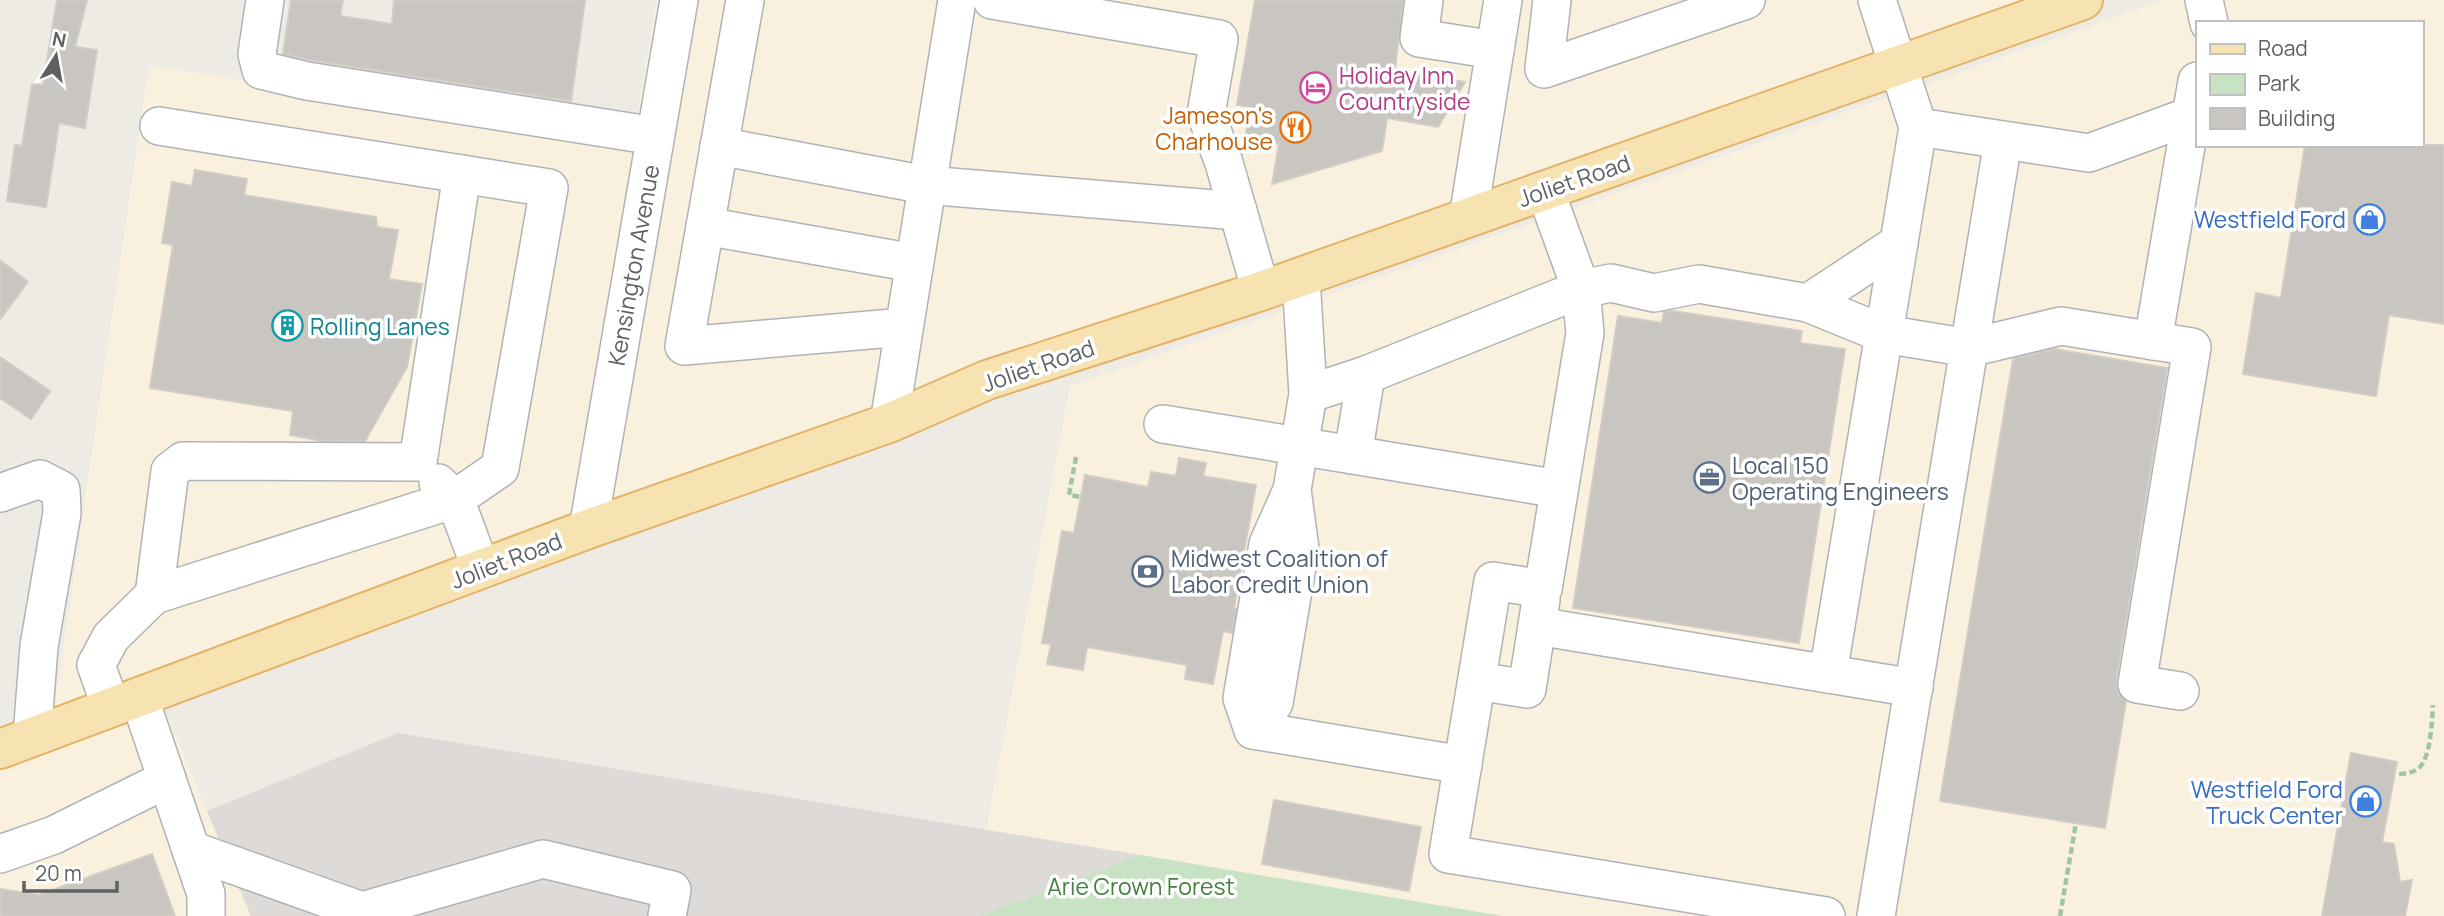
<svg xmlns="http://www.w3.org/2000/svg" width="2444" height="916" font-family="Manrope,sans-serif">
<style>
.commercial{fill:#faf0de;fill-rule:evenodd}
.industrial{fill:#dddad7}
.green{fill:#c8e3c4}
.building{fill:#c9c6c2;stroke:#d2ccc4;stroke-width:2}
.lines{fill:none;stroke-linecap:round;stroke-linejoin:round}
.minor-casing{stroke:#b0b3b6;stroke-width:40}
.major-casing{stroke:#e3b369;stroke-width:42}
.path{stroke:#a0c5a6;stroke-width:4.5;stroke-dasharray:7 3.5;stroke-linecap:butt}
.minor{stroke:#fff;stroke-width:37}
.major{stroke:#f7e3b1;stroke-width:38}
.labels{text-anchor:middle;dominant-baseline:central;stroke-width:7;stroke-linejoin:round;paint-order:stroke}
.hotel-label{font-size:23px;fill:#b23c85;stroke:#fff;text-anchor:start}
.food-label{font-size:23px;fill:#c56008;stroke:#fff;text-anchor:end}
.street-label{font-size:23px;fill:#5d6164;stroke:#fff}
.shop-label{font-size:23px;fill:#366cbe;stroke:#fff;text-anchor:end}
.culture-label{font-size:23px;fill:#0d838f;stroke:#fff;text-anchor:start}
.service-label{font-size:23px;fill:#4e5e75;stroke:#fff;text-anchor:start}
.park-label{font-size:23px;fill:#43823e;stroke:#fff}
</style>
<rect width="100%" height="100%" fill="#eeebe5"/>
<g class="commercial">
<path d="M657 0H2061L53 717 149 65 632 144Z"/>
<path d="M2164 0H2444V916H1503L986 830 1070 386ZM2197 23H2421V145H2197Z"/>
<path d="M161 701 251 916H0V761Z"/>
</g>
<path class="industrial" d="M398 733 1140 855 978 916H251L207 811Z"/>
<path class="green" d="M1140 855H1141L1502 916H978Z"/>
<g class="building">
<path d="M57 0H87L75 47 97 50 85 128 59 123 46 207 7 201 15 145 22 146 32 84 43 85Z"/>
<path d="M291 0H343L340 16 392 24 394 0H585L571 101 311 60 283 54Z"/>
<path d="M1255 0H1403L1395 70 1465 82 1438 127 1387 118 1382 151 1272 184 1279 144 1245 139 1251 107 1237 105Z"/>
<path d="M2305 145H2444V324L2389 315 2376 396 2243 374 2256 293 2281 298Z"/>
<path d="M195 170 247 179 244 195 376 217 377 227 398 230 389 279 422 284 407 367 365 441H322L290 435 293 411 150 388 173 245 162 243 172 182 192 186Z"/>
<path d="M0 260 28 282 0 319Z"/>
<path d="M1673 311 1802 331 1800 343 1845 349 1799 643 1573 608 1618 316 1662 323 1664 312Z"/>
<path d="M2054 349 2167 368 2116 681 2118 692 2126 701 2105 828 1940 801 2013 359Z"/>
<path d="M0 357 50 391 31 419 0 398Z"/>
<path d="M1179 458 1206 463 1203 476 1256 485 1234 608 1236 609 1232 633 1223 631 1213 684 1185 679 1187 665 1087 647 1083 670 1047 664 1051 644 1042 643 1062 531 1074 533 1085 475 1148 487 1151 472 1176 476Z"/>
<path d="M2351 753 2397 762 2382 842 2394 844 2400 882 2412 880 2405 916H2322Z"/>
<path d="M1274 800 1421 827 1409 891 1262 864Z"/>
<path d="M152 854 175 916H0V889L39 895Z"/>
</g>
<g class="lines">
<defs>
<g id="minor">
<path d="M265 0 257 54 261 70 307 81 655 136"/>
<path d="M745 0 684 346 904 327"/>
<path d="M992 0 1219 39 1206 114 1224 163 1261 291"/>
<path d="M1424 0 1419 38 1495 50"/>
<path d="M1552 0 1544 69 1746 0"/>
<path d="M2204 0 2209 23"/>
<path d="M159 126 549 188 500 468 455 499 481 569"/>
<path d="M1918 127 2089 153 2190 116"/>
<path d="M719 146 926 185 1238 211"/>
<path d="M1545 190 1581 289 1585 333 1543 589 1493 581 1448 854 1826 916"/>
<path d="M1468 218 1503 0"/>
<path d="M705 226 914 263"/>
<path d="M1808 303 1899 243"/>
<path d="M2153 341 2197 81"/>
<path d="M1366 375 1353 455 1559 489"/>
<path d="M1308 394 1366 375 1581 289 1611 283 1654 293 1699 284 1808 303 1884 334 1969 348 2061 326 2192 347 2137 684 2180 691"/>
<path d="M889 423 957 0"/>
<path d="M1163 424 1353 455"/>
<path d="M0 493 40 479 61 490 62 513 39 646 32 737"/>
<path d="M588 529 679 0"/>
<path d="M154 595 170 471 183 461 418 462 462 174"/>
<path d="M1537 626 1914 688"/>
<path d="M1828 674 1918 127 1877 0"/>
<path d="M1477 681 1527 689 1541 600"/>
<path d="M139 697 206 894V916"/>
<path d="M111 707 96 665 111 637 154 595 455 499 438 483"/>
<path d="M1253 730 1242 698 1268 544 1292 490 1308 394 1301 277"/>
<path d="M1253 730 1274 703 1300 549 1292 490"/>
<path d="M1253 730 1463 765"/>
<path d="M191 850 362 911 543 859 672 890 667 916"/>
<path d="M0 854 54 835 167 779"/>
<path d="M1876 916 2003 141"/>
</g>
<path id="major" d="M0 749 588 529 889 423 987 380 1261 291 2083 0"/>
</defs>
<use href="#minor" class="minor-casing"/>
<use href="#major" class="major-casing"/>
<g class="path">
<path d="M1076 457 1069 495 1081 497"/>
<path d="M2399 774C2407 773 2414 773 2420 767 2431 755 2432 720 2433 705"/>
<path d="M2060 916 2076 823"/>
</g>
<use href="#minor" class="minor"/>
<use href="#major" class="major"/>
</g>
<defs>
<symbol id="hotel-ring" viewBox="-11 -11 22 22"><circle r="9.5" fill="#fff" stroke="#d1479c" stroke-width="1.5"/><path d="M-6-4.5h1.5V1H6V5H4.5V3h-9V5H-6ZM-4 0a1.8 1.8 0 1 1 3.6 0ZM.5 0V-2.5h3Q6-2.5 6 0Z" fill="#d1479c"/></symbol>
<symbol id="restaurant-ring" viewBox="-11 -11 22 22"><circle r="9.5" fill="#fff" stroke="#e8710a" stroke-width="1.5"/><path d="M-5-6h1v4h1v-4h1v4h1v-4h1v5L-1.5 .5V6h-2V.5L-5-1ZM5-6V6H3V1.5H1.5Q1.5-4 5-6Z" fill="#e8710a"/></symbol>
<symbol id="shop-ring" viewBox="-11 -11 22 22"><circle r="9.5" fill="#fff" stroke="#3f7fe0" stroke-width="1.5"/><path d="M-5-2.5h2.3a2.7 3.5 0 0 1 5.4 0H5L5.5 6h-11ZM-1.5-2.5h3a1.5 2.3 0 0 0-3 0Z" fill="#3f7fe0"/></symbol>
<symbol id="building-ring" viewBox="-11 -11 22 22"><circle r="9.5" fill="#fff" stroke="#0f9aa8" stroke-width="1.5"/><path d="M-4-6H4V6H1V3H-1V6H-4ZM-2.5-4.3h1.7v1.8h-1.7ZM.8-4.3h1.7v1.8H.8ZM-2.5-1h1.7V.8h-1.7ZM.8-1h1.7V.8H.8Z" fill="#0f9aa8"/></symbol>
<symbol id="office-ring" viewBox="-11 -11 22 22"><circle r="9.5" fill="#fff" stroke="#5c6f8a" stroke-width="1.5"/><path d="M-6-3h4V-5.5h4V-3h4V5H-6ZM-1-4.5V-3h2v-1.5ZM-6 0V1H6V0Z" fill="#5c6f8a"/></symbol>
<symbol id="bank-ring" viewBox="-11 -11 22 22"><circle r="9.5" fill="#fff" stroke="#5c6f8a" stroke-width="1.5"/><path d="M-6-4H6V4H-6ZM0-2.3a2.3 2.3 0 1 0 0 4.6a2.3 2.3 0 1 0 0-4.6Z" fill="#5c6f8a"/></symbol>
</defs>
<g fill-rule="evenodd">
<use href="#hotel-ring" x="1298" y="70" width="35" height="35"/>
<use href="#restaurant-ring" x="1278" y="110" width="35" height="35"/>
<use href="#shop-ring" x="2352" y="202" width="35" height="35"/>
<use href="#building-ring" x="270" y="308" width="35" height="35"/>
<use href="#office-ring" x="1692" y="460" width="35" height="35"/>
<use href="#bank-ring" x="1130" y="554" width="35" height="35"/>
<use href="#shop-ring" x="2348" y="784" width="35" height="35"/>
</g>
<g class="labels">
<g class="hotel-label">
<text x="1339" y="75">Holiday Inn<tspan x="1339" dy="26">Countryside</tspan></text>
</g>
<g class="food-label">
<text x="1273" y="115">Jameson's<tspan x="1273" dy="26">Charhouse</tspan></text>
</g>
<g class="street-label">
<text transform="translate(1574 180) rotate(-19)">Joliet Road</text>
<text transform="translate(633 265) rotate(-80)">Kensington Avenue</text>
<text transform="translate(1038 365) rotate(-19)">Joliet Road</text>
<text transform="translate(506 560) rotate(-21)">Joliet Road</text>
</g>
<g class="shop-label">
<text x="2346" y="219">Westfield Ford</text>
<text x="2343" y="789">Westfield Ford<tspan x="2343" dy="26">Truck Center</tspan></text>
</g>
<g class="culture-label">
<text x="310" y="326">Rolling Lanes</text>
</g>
<g class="service-label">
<text x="1732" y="465">Local 150<tspan x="1732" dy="26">Operating Engineers</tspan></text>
<text x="1171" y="558">Midwest Coalition of<tspan x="1171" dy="26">Labor Credit Union</tspan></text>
</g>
<g class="park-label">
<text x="1141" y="886">Arie Crown Forest</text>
</g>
</g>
<rect x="2196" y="21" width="228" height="126" fill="#ffffff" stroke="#bec0c1" stroke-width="2"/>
<rect x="2210" y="44" width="35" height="10" fill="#f7e3b1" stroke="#bec0c1" stroke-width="2"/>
<text x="2258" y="56" font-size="21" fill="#5d6164">Road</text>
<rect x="2210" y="74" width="35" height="21" fill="#c8e3c4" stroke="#bec0c1" stroke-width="2"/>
<text x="2258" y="91" font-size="21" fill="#5d6164">Park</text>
<rect x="2210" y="108" width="35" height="21" fill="#c9c6c2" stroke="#bec0c1" stroke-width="2"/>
<text x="2258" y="126" font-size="21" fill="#5d6164">Building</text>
<g transform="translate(56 56) rotate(11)" stroke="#ffffff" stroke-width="5" paint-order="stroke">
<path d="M0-5L12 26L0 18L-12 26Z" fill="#5d6164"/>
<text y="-10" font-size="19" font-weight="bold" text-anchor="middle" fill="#5d6164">N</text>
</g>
<path d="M24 881v10h93v-10" fill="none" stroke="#5d6164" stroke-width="3.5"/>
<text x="35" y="881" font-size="21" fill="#5d6164" stroke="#ffffff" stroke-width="5" paint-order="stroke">20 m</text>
</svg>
